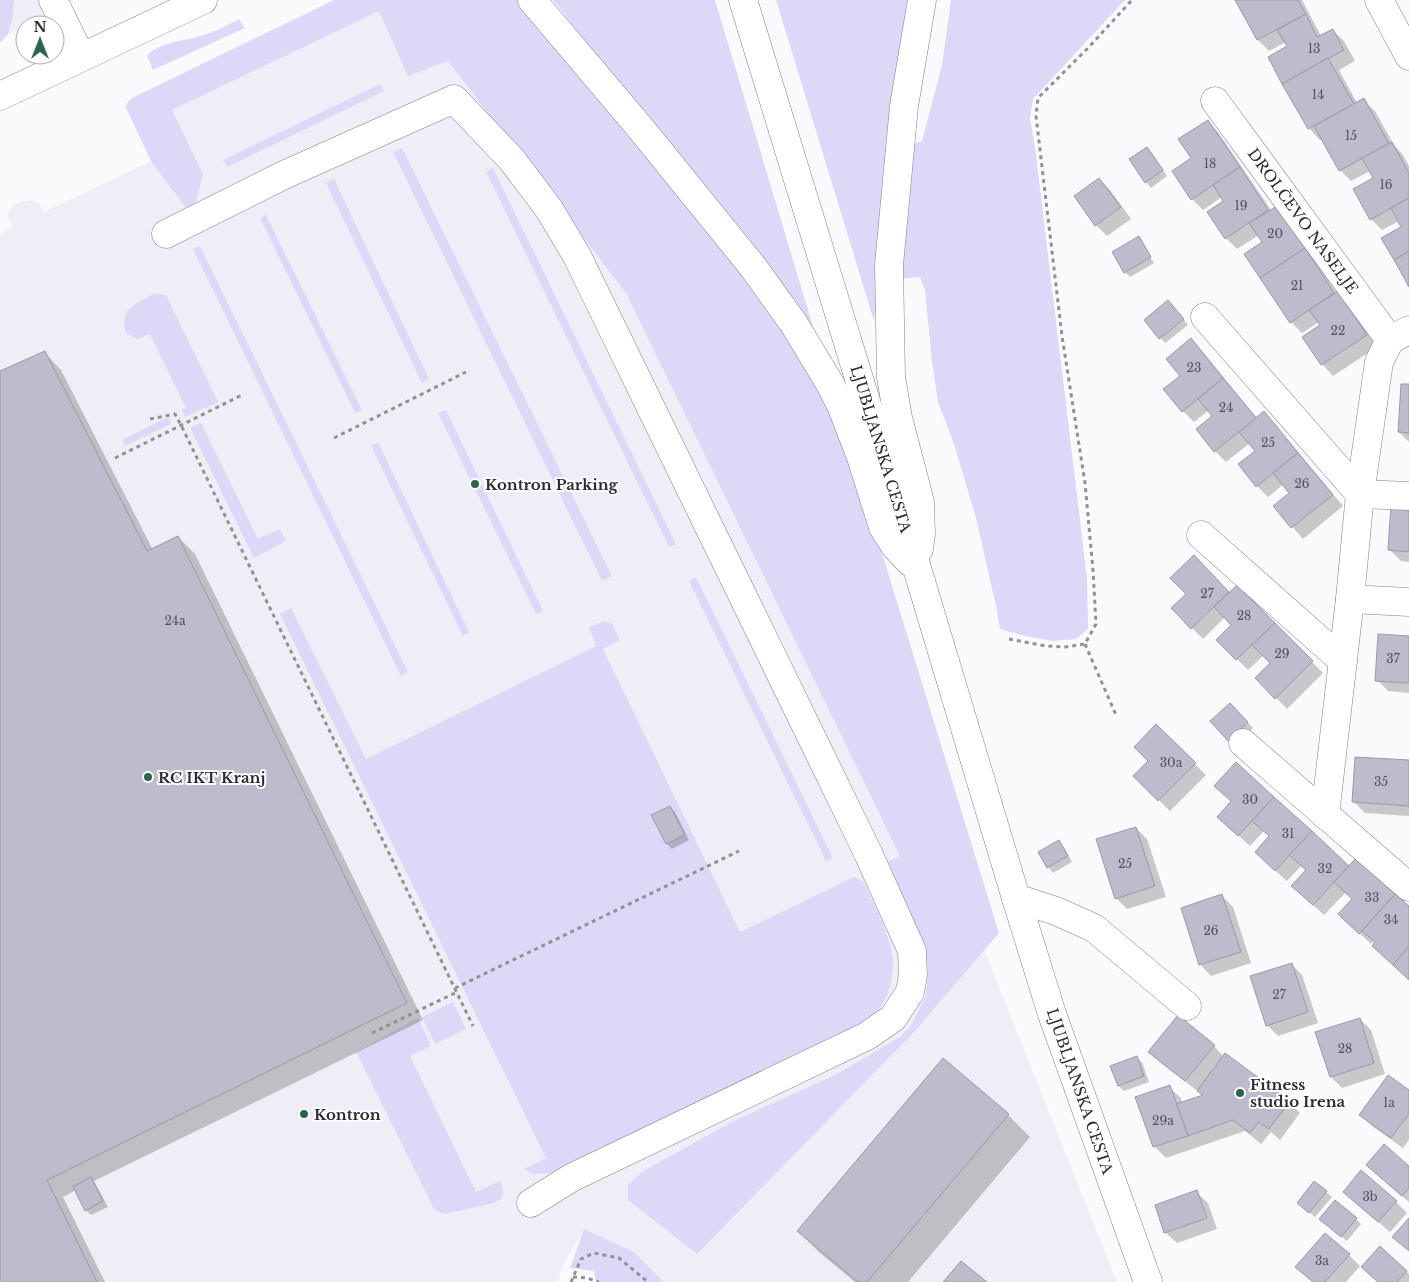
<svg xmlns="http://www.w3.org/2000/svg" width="1409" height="1282" font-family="'Libre Baskerville',serif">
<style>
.built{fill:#f0edf7}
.green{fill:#dfd7f7}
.shadow{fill:#0003}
.building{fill:#c0bbcc;stroke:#9c98a8}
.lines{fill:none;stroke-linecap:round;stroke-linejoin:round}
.minor-casing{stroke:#827e8e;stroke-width:29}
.major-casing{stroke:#827e8e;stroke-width:29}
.path{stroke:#919095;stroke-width:3;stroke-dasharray:4 4;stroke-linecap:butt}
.minor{stroke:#fff;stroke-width:28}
.major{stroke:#fff;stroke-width:28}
.poi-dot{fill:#2d644b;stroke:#fff;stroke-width:2}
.labels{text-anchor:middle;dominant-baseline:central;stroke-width:4;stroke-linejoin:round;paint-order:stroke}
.number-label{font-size:12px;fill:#525059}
.street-label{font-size:15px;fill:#2e2c33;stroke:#fff}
.poi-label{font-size:15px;font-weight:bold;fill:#2e2c33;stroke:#fff;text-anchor:start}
</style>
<rect width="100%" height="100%" fill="#fafafd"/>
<g class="built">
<path d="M0 0H73L0 39Z"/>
<path d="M381 0H475L981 942 1117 1282H664L634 1252 584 1230 565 1261 558 1282H0V234L12 227 8 217 9 210 13 205 22 201 32 200 40 204 44 212 151 161 155 151 136 109Z"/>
</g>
<g class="green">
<path d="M0 0H14L12 20 8 34 0 43Z"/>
<path d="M334 0H517L695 209 767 303 839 426 869 511 999 933 915 1031 697 1254 628 1200V1185L645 1170 732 1122 837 1074 900 1037 910 1027 926 996 928 968 923 947 887 869 888 862 900 856 626 293 448 61 408 76 379 11 172 110 203 174 195 205 185 207 151 161 126 108 127 103 132 98Z"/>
<path d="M553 0H715L814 330Z"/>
<path d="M776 0H912L874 321Z"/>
<path d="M951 0H1125L1033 99 1030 118 1035 147 1087 578 1088 629 1076 639 1053 641 1025 636 1000 629 996 606 976 518 954 444 938 402 932 362 925 290 920 277 898 279 911 145 922 141 942 65Z"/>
<path d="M239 19 245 28 153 70 147 56C159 41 190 41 207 34 218 30 229 24 239 19Z"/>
<path d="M380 84 384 91 227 167 223 160Z"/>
<path d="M402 148 612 576 602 581 393 152Z"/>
<path d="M493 168 676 544 669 547 486 172Z"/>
<path d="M334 179 429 379 422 383 326 183Z"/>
<path d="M266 215 362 410 355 413 260 218Z"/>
<path d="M200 246 408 672 401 676 193 249Z"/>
<path d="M155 293 166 295 218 402 185 417 182 410 186 408 150 334 137 339 126 333 124 324 126 312 135 304Z"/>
<path d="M446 410 543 611 536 614 438 413Z"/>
<path d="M168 417 171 424 125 446 122 440Z"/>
<path d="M201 423 258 539 280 529 286 541 254 558 190 428Z"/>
<path d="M378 442 469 632 463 636 371 446Z"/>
<path d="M696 577 833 858 826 861 689 581Z"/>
<path d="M291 608 366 759 596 646 589 627 604 621 612 624 620 640 603 649 740 932 854 877 863 881C873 904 887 928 892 953 896 975 888 1001 873 1017 866 1025 857 1031 849 1037L568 1169 550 1173 534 1174 524 1169 546 1158 280 614Z"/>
<path d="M453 1002 466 1029 435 1044 422 1017Z"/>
<path d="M418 1018 431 1046 410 1056 476 1192 500 1181 503 1188 502 1198 494 1203 444 1214 434 1209 356 1052Z"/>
<path d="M584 1229 634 1252 664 1282H596L594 1271 570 1268Z"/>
</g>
<g class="shadow">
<path d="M1236 0H1302L1321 36 1332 30 1344 41 1355 61 1339 70 1357 103 1363 100 1375 111 1394 145 1403 155 1409 166V284L1403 227 1399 221 1382 230 1371 219 1375 179 1370 171 1351 181 1340 170 1323 138 1320 140 1309 128 1288 47 1286 42 1269 51 1258 40Z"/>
<path d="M1207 121 1218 132 1271 210 1288 218 1337 293 1349 304 1377 347 1333 376 1322 364V326L1319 322 1302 333 1291 322 1264 243 1259 235 1237 249 1226 238 1225 201 1222 197 1203 210 1192 199 1193 158Z"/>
<path d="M1146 148 1152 153 1167 176 1151 188 1146 182 1131 160Z"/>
<path d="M1099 179 1110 190 1131 219 1107 236 1096 225Z"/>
<path d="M1139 238 1143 242H1141L1154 263 1156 262 1130 277 1125 272Z"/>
<path d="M1174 307 1188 325 1165 343 1145 320Z"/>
<path d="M1191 340 1202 351 1257 418 1264 413 1275 424 1343 506 1303 539 1275 507 1291 493 1284 484 1268 497 1257 486 1256 451 1250 443 1226 462 1215 451 1214 416 1209 410 1194 422 1183 411 1182 376Z"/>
<path d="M45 353 61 370 153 550 178 537 195 554 423 1020 94 1181 108 1207 91 1215 86 1210 76 1190 63 1197 105 1282H0V373Z"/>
<path d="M1409 386V442L1399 432Z"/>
<path d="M1409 507V562L1401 561 1390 550Z"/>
<path d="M1194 557 1230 593 1237 586 1323 673 1287 709 1257 678 1272 663 1264 655 1248 670 1218 640 1233 625 1225 617 1203 639 1172 608 1188 594Z"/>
<path d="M1409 637V693L1388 691 1377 680Z"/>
<path d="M1230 704 1253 728 1235 745 1212 721Z"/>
<path d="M1156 726 1206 775 1170 811 1135 776 1150 761Z"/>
<path d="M1409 761V816L1365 813 1354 802Z"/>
<path d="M1236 764 1349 868 1356 860 1409 908V979L1373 946 1376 943 1374 941 1371 944 1351 925 1354 899 1346 892 1324 915 1304 897 1307 871 1301 866 1287 881 1267 863 1270 836 1264 831 1250 846 1230 828Z"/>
<path d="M670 807 675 812 689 840 672 849 667 844 653 816Z"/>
<path d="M1136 828 1147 839 1166 897 1127 909 1116 898Z"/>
<path d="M1059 842 1064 847 1072 862 1053 873 1048 867 1040 853Z"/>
<path d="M1222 896 1233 907 1251 963 1211 976 1200 964Z"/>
<path d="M1291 964 1302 975 1318 1023 1278 1036 1267 1025Z"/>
<path d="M1360 1019 1371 1030 1385 1074 1342 1088 1331 1077Z"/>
<path d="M1214 1046 1224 1057 1289 1102 1300 1113 1280 1140 1271 1132 1261 1144 1245 1131 1166 1158 1154 1146 1169 1087 1181 1098 1182 1103 1204 1096 1161 1063 1150 1052Z"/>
<path d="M1136 1057 1142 1062 1149 1082 1124 1091 1119 1086 1112 1066Z"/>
<path d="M943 1060 1008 1115 1030 1137 908 1282H855L820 1253 798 1231Z"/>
<path d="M1409 1092V1140L1403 1148 1372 1126 1361 1115Z"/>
<path d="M1368 1165 1409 1168V1202L1379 1176Z"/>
<path d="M1315 1183 1332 1197 1315 1217 1304 1208Z"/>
<path d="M1196 1192 1208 1203 1217 1229 1177 1243 1165 1232Z"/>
<path d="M1396 1202 1407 1213 1390 1232 1356 1203Z"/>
<path d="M1356 1219 1361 1224 1347 1241 1326 1224Z"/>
<path d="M1380 1248 1409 1274V1282H1379Z"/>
<path d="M1349 1255 1360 1266 1346 1282H1313Z"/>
</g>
<g class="building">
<path d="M1235 0H1298L1306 14 1257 40Z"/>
<path d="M1306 14 1317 37 1333 29 1344 50 1282 84 1268 57 1287 46 1277 30Z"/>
<path d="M1328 58 1354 104 1308 129 1282 84Z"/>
<path d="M1364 98 1389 144 1339 171 1314 126Z"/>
<path d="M1208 120 1240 167 1191 200 1172 171 1191 158 1178 139Z"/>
<path d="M1392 142 1409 173V198L1370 220 1353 189 1373 178 1362 158Z"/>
<path d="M1147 147 1163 170 1145 183 1129 159Z"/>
<path d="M1240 167 1268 210 1225 239 1207 212 1223 201 1213 185Z"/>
<path d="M1099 178 1121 207 1095 226 1074 196Z"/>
<path d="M1409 198V251L1394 260 1381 238 1401 227 1391 208Z"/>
<path d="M1277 206 1305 248 1260 278 1244 254 1262 242 1249 223Z"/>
<path d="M1139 236 1151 257 1124 273 1112 252Z"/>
<path d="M1305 248 1334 293 1290 323 1260 278Z"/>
<path d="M1409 251V287L1394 260Z"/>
<path d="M1338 291 1367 335 1321 365 1302 337 1320 325 1309 310Z"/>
<path d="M1168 300 1184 319 1159 339 1144 320Z"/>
<path d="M1191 338 1223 378 1182 412 1163 389 1180 376 1166 359Z"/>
<path d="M45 351 147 551 178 536 407 1003 47 1180 97 1282H0V371Z"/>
<path d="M1223 378 1256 418 1214 452 1196 429 1212 416 1198 399Z"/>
<path d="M1401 384H1409V433L1398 432Z"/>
<path d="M1264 411 1298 453 1256 487 1238 464 1255 451 1239 432Z"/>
<path d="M1298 453 1333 495 1291 528 1273 506 1289 493 1273 473Z"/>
<path d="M1391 505 1409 506V552L1388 550Z"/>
<path d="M1194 555 1229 592 1191 629 1171 608 1186 594 1170 578Z"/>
<path d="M1237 585 1275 623 1236 660 1216 640 1231 625 1214 607Z"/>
<path d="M1275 623 1313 661 1275 699 1255 678 1270 663 1252 645Z"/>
<path d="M1378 634 1409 636V683L1375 681Z"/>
<path d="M1230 703 1248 722 1228 741 1210 721Z"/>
<path d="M1156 724 1196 763 1158 801 1133 776 1148 761 1134 747Z"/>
<path d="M1355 757 1409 760V806L1352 802Z"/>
<path d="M1236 762 1274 797 1238 836 1217 817 1231 801 1214 786Z"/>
<path d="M1274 797 1312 831 1275 871 1255 852 1269 836 1252 821Z"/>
<path d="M670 806 685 835 666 844 651 815Z"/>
<path d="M1136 827 1155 886 1115 899 1096 839Z"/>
<path d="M1312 831 1349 866 1313 905 1291 886 1306 870 1289 855Z"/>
<path d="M1059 840 1068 856 1047 868 1038 852Z"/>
<path d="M1356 858 1395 894 1359 934 1338 914 1352 899 1334 882Z"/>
<path d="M1222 894 1241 952 1199 965 1181 908Z"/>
<path d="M1395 894 1409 906V946L1393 965 1372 946 1375 942 1362 931Z"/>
<path d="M1409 946V980L1393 965Z"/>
<path d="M1292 963 1308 1012 1266 1026 1250 976Z"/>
<path d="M1178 1015 1215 1045 1185 1081 1148 1052Z"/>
<path d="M1360 1018 1374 1063 1330 1077 1315 1032Z"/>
<path d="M1225 1053 1290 1101 1269 1129 1259 1122 1250 1133 1233 1120 1188 1136 1176 1104 1203 1095 1197 1091Z"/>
<path d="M1137 1056 1144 1076 1118 1086 1110 1066Z"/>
<path d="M943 1058 1009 1114 867 1282H858L797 1231Z"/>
<path d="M1388 1075 1409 1090V1114L1391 1138 1359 1115Z"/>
<path d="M1170 1085 1188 1136 1153 1147 1135 1097Z"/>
<path d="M1384 1144 1409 1166V1188L1402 1196 1366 1165Z"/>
<path d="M1361 1170 1397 1201 1378 1222 1343 1192Z"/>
<path d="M91 1177 103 1201 85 1211 73 1187Z"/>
<path d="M1314 1181 1327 1191 1309 1213 1297 1203Z"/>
<path d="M1197 1190 1207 1218 1164 1233 1155 1205Z"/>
<path d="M1335 1200 1357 1218 1341 1237 1319 1219Z"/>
<path d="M1409 1218V1251L1392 1237Z"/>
<path d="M1325 1233 1350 1254 1325 1282H1313L1295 1267Z"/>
<path d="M1380 1246 1407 1271 1397 1282H1378L1361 1267Z"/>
<path d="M961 1261 987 1282H943Z"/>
</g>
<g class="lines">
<defs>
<g id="minor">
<path d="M53 0 81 57"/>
<path d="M1379 0 1409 56"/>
<path d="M1215 101 1390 340"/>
<path d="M166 234 284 175 454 99 512 160 549 209 577 256 868 853 912 951 913 975 910 992 893 1018 867 1036 571 1178 531 1203"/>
<path d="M1205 317 1360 494 1409 496"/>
<path d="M1201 535 1343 661"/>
<path d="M1350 599 1409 602"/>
<path d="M1243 743 1409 887"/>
<path d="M1325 815 1350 599 1360 494 1379 362 1390 340 1409 330"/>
<path d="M1016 898 1056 911 1094 928 1187 1006"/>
</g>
<g id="major">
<path d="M532 0 642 130 753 267 794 324 829 382 841 405 861 457 883 527 895 546 910 562"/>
<path d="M743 0 917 568 1016 898 1052 1014 1148 1282"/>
<path d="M0 96 203 0"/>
<path d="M919 549 921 534 920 502 898 418 891 377 889 265 904 106 922 0"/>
</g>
</defs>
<use href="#minor" class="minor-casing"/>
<use href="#major" class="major-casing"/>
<g class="path">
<path d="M150 419 175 414 181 425 473 1026"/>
<path d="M334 438 466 372"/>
<path d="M115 458 244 394"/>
<path d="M1009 639 1046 646 1065 647 1085 644 1096 624 1093 570 1085 483 1062 336 1036 116 1038 98 1089 47 1132 0"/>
<path d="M1085 644 1116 715"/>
<path d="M455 988 739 851"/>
<path d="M372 1033 457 992"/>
<path d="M573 1277 587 1278 599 1282"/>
<path d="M571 1282 581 1259 594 1253 619 1258 648 1282"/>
</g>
<use href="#minor" class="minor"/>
<use href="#major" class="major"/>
</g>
<g class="poi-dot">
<circle cx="475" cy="484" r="5"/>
<circle cx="148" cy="777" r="5"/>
<circle cx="1240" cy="1093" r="5"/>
<circle cx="304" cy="1114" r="5"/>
</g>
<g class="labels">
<g class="number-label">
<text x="1314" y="48">13</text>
<text x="1318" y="94">14</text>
<text x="1351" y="135">15</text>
<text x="1210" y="163">18</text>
<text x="1386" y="184">16</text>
<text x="1241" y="205">19</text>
<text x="1275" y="233">20</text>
<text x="1297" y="285">21</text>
<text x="1338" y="330">22</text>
<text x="1194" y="367">23</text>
<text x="1226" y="407">24</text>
<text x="1268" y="442">25</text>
<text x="1302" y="483">26</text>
<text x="1207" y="593">27</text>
<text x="1244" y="615">28</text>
<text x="175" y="620">24a</text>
<text x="1282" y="653">29</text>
<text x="1393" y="658">37</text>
<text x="1171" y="762">30a</text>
<text x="1381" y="781">35</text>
<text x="1250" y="799">30</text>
<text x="1288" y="833">31</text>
<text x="1125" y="863">25</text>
<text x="1325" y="868">32</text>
<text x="1372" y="897">33</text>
<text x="1391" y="919">34</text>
<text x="1211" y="930">26</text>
<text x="1279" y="994">27</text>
<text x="1345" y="1048">28</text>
<text x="1389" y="1102">1a</text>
<text x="1163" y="1120">29a</text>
<text x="1370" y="1196">3b</text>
<text x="1322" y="1260">3a</text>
</g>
<g class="street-label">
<text transform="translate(1303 221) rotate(54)">DROLČEVO NASELJE</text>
<text transform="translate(881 449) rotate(73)">LJUBLJANSKA CESTA</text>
<text transform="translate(1080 1091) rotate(71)">LJUBLJANSKA CESTA</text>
</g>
<g class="poi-label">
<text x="485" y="484">Kontron Parking</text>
<text x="158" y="777">RC IKT Kranj</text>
<text x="1250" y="1084">Fitness<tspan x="1250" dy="17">studio Irena</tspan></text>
<text x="314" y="1114">Kontron</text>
</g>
</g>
<g transform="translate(40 40)"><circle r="24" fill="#ffffff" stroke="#ababad"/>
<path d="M0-4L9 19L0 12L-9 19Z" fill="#2d644b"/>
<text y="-8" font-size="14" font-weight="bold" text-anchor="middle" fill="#2e2c33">N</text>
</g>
</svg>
